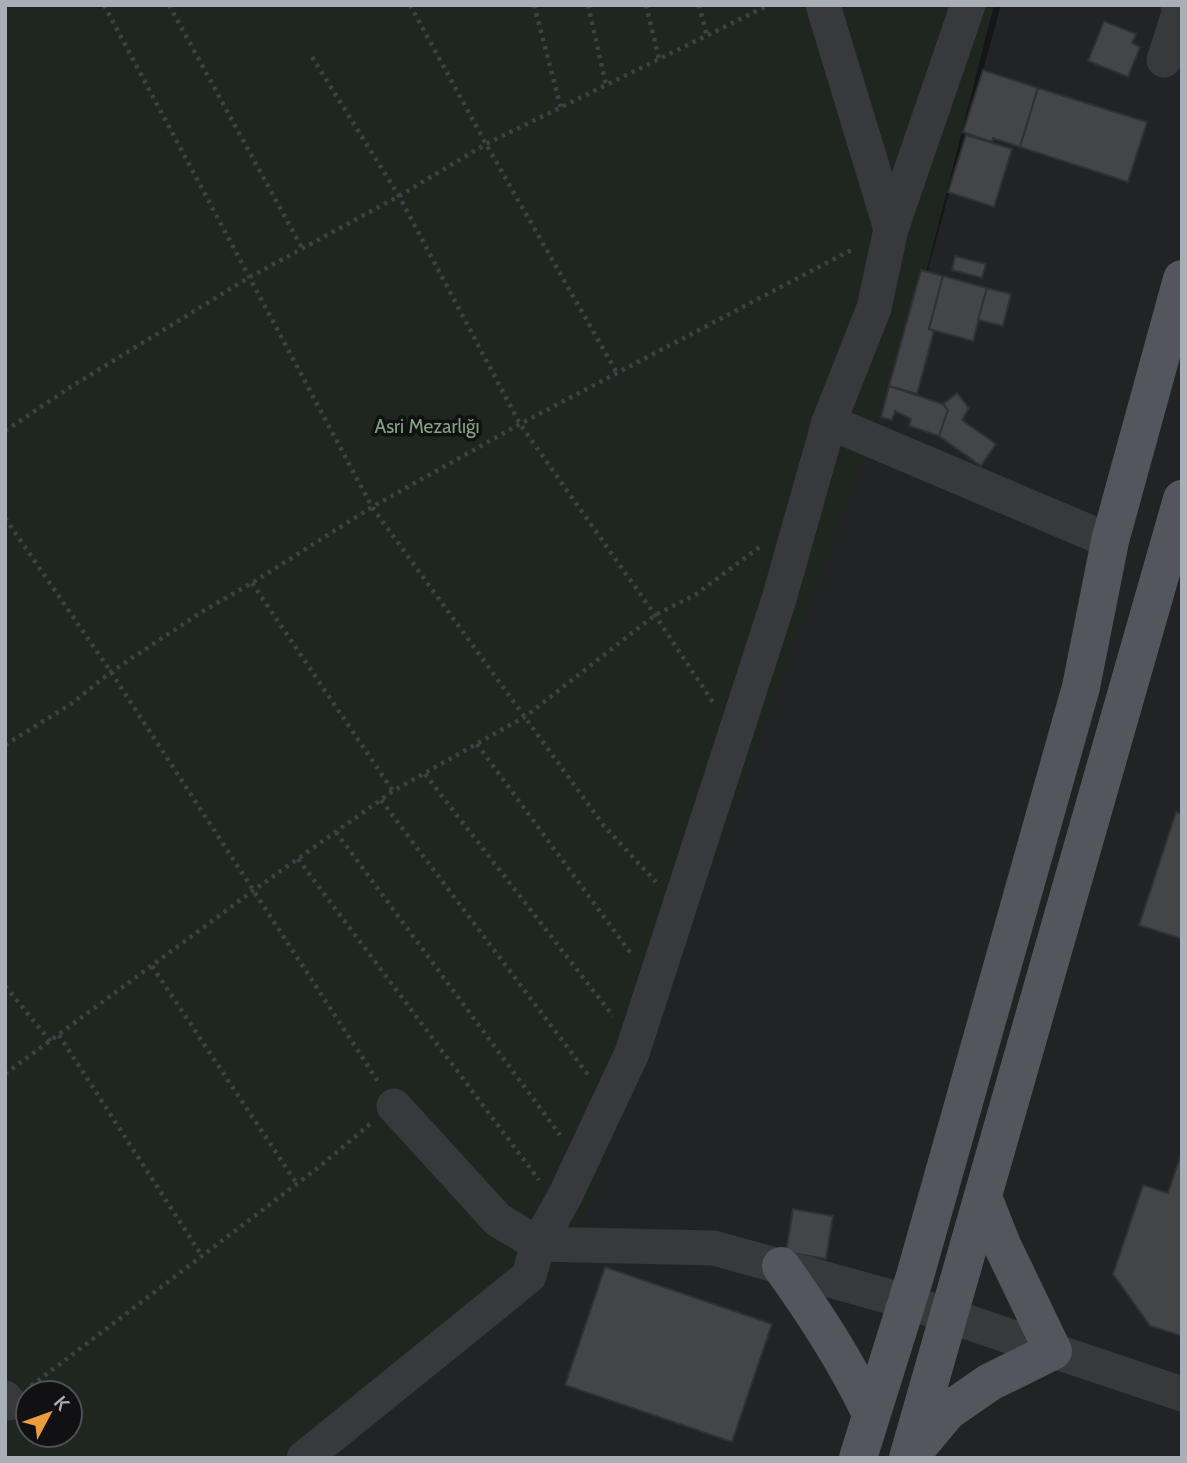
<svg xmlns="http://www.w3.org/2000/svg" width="1187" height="1463" font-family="Cabin,sans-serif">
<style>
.built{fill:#222325}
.green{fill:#1e261f;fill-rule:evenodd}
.building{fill:#434548;stroke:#303134;stroke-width:2}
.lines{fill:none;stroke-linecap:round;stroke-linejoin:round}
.path{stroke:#3d4044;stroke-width:4.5;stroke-dasharray:3.5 5;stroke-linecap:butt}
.minor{stroke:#37393d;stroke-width:35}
.major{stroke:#53565c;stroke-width:38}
.labels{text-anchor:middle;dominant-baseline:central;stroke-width:7;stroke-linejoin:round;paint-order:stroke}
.park-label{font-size:19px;fill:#82a281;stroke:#111113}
</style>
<rect width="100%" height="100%" fill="#161618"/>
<path class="built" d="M1001 5H1182V1458H315L916 313Z"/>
<path class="green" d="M5 5H994L916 313 569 1259 315 1458H5ZM28 1393H70V1435H28Z"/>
<g class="building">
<path d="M1104 21 1136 34 1132 43 1140 47 1128 77 1088 61Z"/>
<path d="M983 70 1038 88 1020 147 993 138 992 142 963 132Z"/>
<path d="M1038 88 1147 122 1128 182 1020 147Z"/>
<path d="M966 135 1012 149 994 207 948 192Z"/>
<path d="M955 256 986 264 982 278 952 270Z"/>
<path d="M921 270 943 276 929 329 934 331 917 394 889 386Z"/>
<path d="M943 276 987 288 973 341 929 329Z"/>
<path d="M987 288 1011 294 1003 326 978 320Z"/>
<path d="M889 386 943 404 948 410 939 436 909 426 911 419 895 411 892 420 881 417Z"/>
<path d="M957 393 969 408 962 420 996 444 981 466 939 436 948 410 943 404Z"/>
<path d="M1176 812 1182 814V939L1139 925Z"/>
<path d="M1182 1151V1336L1150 1326 1113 1274 1143 1185 1168 1193Z"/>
<path d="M793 1209 833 1216 826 1259 786 1252Z"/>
<path d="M605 1267 772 1324 732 1442 565 1385Z"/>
</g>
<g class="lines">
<g class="path">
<path d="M104 5 372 507 604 826 656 882"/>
<path d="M169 5 302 248"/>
<path d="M410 5 486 144 617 373"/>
<path d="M534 5 561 108"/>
<path d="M588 5 606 85"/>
<path d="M646 5 659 59"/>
<path d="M699 5 707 36"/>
<path d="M312 57 399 196 520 424 655 615 714 704"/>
<path d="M5 431 69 388 248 278 399 196 486 144 769 5"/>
<path d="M5 518 111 672 379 1083"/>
<path d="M252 583 393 791"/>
<path d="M477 744 632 955"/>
<path d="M5 745 71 704 111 672 203 611 252 583 372 507 520 424 855 248"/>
<path d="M425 774 613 1016"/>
<path d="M381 800 589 1076"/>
<path d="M336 832 560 1135"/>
<path d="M298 859 539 1180"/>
<path d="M152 966 297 1184"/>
<path d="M5 986 51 1042"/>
<path d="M59 1035 202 1256"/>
<path d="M5 1074 254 890 393 791 526 716 655 615 695 595 761 546"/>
<path d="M31 1386 319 1167 370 1124"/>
</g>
<g class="minor">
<path d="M823 5 891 229"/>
<path d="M1164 60 1181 7 1178 5"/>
<path d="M829 422 1110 541"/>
<path d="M394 1106 498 1220 538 1244 714 1248 905 1301 1182 1394"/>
<path d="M5 1398 9 1403"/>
<path d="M304 1458 529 1276 538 1244 565 1196 632 1053 779 599 829 422 874 308 891 229 968 5"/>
</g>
<g class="major">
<path d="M781 1266C815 1314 846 1361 871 1414"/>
<path d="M917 1448 948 1411 990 1382 1053 1351 1002 1245 983 1197"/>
<path d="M858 1458 915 1276 1081 687 1110 541 1182 279"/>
<path d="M908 1458 1182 499"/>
</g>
</g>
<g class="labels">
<g class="park-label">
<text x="427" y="426">Asri Mezarlığı</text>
</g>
</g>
<rect width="1187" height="1463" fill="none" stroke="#a9afb7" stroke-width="14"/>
<g transform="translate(49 1414) rotate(49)"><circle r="33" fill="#111113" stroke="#4e5055" stroke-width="2"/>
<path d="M0-5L12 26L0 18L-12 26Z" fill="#eb9d3c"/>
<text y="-10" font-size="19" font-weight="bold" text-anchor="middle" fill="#a9afb7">K</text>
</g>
</svg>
